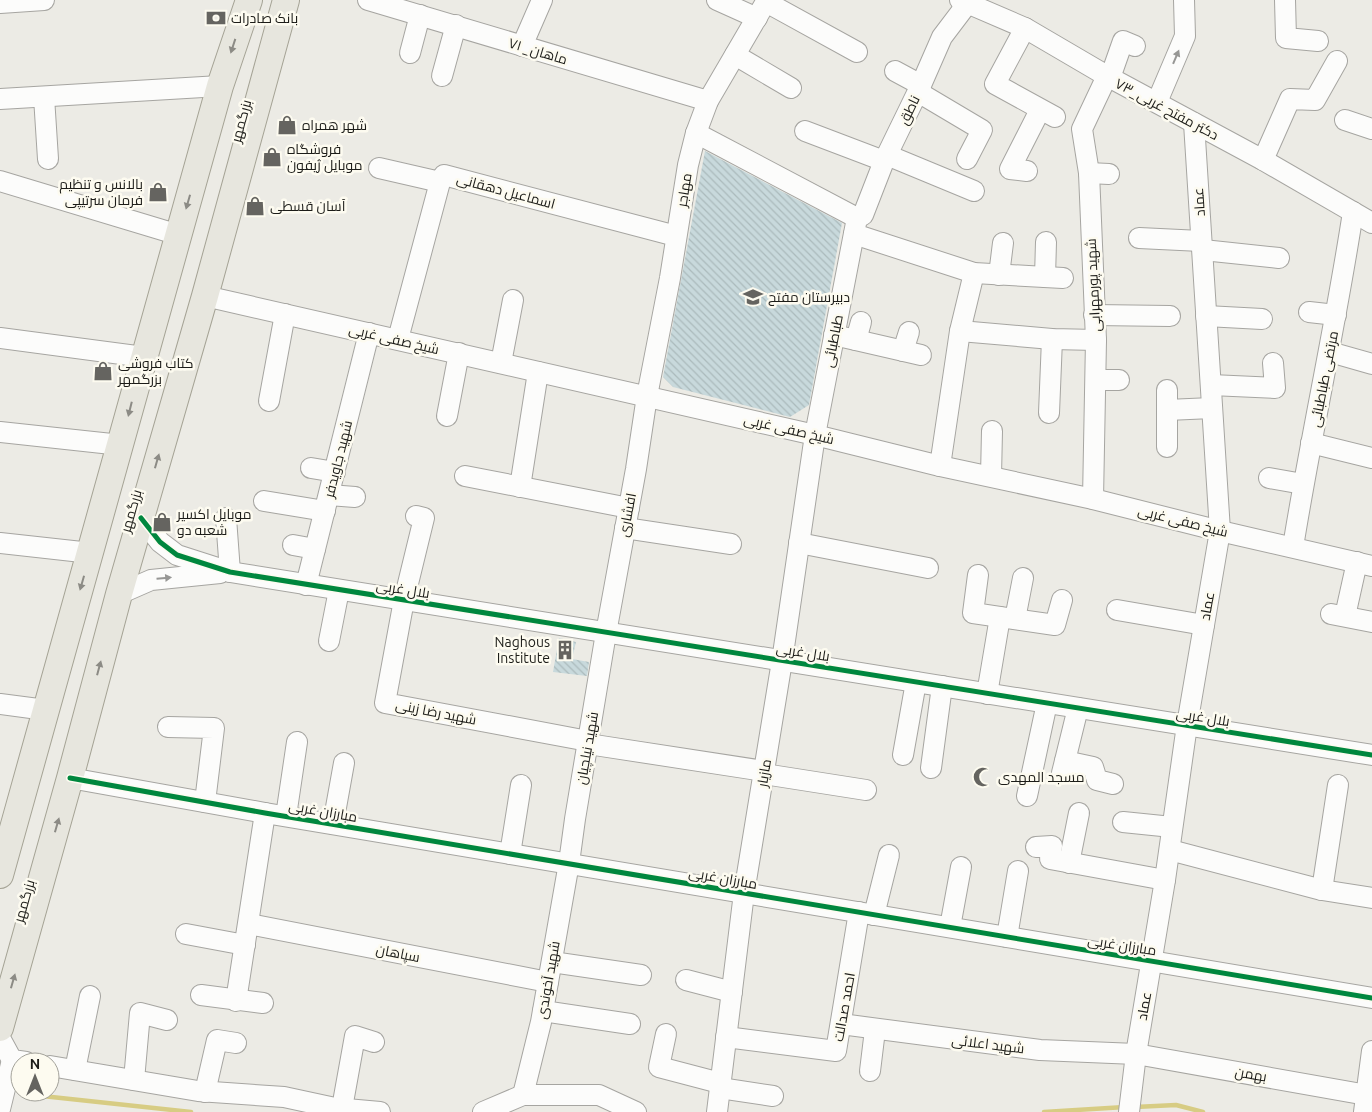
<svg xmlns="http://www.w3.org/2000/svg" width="1372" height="1112" font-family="Ubuntu,Cairo,sans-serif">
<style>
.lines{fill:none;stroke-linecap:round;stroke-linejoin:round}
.stream{stroke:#d7cc83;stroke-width:4.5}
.building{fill:url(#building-back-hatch)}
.minor-casing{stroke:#a6a5a1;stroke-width:22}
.major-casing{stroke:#a5a395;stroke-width:28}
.minor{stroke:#fcfcfb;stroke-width:20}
.major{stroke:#e7e6de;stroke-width:26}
.cycleway-casing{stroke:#fdfbf0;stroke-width:8}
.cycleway{stroke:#00873e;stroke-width:5}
.oneway{fill:#8c8b85}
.oneway2{fill:#979795}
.labels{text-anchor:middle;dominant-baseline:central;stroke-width:5;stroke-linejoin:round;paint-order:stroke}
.poi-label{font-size:14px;fill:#1c1c18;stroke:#fdfbf0;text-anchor:start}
.street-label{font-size:14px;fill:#1c1c18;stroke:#fdfbf0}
</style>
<defs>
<pattern id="building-back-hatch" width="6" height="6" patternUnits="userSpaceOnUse" patternTransform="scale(1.25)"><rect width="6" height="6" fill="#c8d9dc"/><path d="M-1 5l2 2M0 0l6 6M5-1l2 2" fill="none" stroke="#abbabc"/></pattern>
</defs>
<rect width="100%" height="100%" fill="#ecebe5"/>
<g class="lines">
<g class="stream">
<path d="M33 1095 191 1112"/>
<path d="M1135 1107 1176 1105 1203 1112"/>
<path d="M1044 1112 1125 1107"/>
</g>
</g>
<g class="building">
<path d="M705 151 842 223 809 405 790 417 673 387 663 377Z"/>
<path d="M559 638 576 642 572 659 589 662 587 676 553 672Z"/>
</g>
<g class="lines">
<defs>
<g id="minor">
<path d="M368 0 708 101"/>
<path d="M717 0 757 18"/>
<path d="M960 0 1025 28 1107 76 1263 160 1372 223"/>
<path d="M1285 0 1286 38 1318 41"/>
<path d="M766 2 857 52"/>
<path d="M0 3 44 0"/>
<path d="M1025 28 995 84 1055 117"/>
<path d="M522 46 542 0"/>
<path d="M410 53 420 15"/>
<path d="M735 55 791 88"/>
<path d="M895 71 921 85"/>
<path d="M442 76 456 25"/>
<path d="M1110 78 1123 41 1135 46"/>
<path d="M918 92 982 130 967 159"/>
<path d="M44 97 48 159"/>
<path d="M0 99 220 86"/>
<path d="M1157 102 1185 36 1184 0"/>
<path d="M1345 120 1372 129"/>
<path d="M805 131 884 161"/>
<path d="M696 133 857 218"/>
<path d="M887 155 974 191"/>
<path d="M1263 160 1290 99 1315 100 1337 61"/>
<path d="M379 168 440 182"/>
<path d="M1027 171 1010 169 1040 110"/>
<path d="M1089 173 1109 174"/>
<path d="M0 181 179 235"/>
<path d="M857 218 863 215 884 161 921 85 942 37 967 4V0"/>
<path d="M854 234 974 273 1063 278"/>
<path d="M1139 238 1201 241"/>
<path d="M1203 250 1279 258"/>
<path d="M999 275 1003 243"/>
<path d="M1045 277 1046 242"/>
<path d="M205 296 815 435 940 466 1093 499 1220 531 1372 566"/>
<path d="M1309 312 1336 315"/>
<path d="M1094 315 1170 316"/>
<path d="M1206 316 1262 319"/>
<path d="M960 331 1052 339 1096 340"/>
<path d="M834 335 921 355"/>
<path d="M0 338 144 357"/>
<path d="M398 339 440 182 444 175 676 236"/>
<path d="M856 340 861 322"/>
<path d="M903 351 909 332"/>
<path d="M1330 352 1372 364"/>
<path d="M501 363 513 300"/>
<path d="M1096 380H1119"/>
<path d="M1211 385 1275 388 1273 363"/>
<path d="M1167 390V447"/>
<path d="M269 401 285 314"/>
<path d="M1167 410 1212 408"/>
<path d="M1049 413 1052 339"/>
<path d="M447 416 459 353"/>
<path d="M0 432 121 445"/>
<path d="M1311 443 1372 458"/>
<path d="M940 466 960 331 974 273"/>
<path d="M311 468 335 472"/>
<path d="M465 476 629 508"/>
<path d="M991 476 992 431"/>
<path d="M1269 478 1303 484"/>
<path d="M520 487 538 372"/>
<path d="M329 495 355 497"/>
<path d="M1093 499 1096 340 1089 173 1082 129 1107 76"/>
<path d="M264 501 325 511"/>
<path d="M416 516 424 518 404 600 385 703 588 741"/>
<path d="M141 518 160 542 177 555 230 572 1372 755"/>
<path d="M226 518 230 572"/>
<path d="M625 528 731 544"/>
<path d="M0 543 91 553"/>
<path d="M799 543 928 568"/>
<path d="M293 545 315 549"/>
<path d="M1293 547C1311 435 1336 324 1353 212"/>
<path d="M978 575 973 613 1055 625 1062 600"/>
<path d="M306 585 369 333"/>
<path d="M119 594 151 580 220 573"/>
<path d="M1117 610 1204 625"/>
<path d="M1331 614 1372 622"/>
<path d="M1345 616 1357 562"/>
<path d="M1015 619 1023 578"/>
<path d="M329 641 339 590"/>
<path d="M987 694 1000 617"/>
<path d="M0 704 46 710"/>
<path d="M168 727 214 728 205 802"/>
<path d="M588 744 764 771"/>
<path d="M903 755 916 682"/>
<path d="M1065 761 1093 767 1097 780 1113 784"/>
<path d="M931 768 942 686"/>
<path d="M1062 773 1078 708"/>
<path d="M764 774 866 790"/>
<path d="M70 778 265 813 1372 998"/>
<path d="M1027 796 1047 703"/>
<path d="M286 816 297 742"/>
<path d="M1123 822 1172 827"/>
<path d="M333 824 344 763"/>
<path d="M1036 847 1052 846 1050 859 1165 880"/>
<path d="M1170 850 1322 890 1372 898"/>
<path d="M510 854 521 785"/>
<path d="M1069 863 1079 813"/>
<path d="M1322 890 1338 785"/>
<path d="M874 915 889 855"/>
<path d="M249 924 548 982"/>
<path d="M950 927 961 867"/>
<path d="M186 934 245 945"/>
<path d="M1007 937 1018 871"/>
<path d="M552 962 641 975"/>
<path d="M686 980 732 992"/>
<path d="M201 995 263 1003"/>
<path d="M236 1001 265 813"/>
<path d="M543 1011 630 1024"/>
<path d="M841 1024 1040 1050 1136 1054 1372 1096"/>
<path d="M666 1034 659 1067 720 1083"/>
<path d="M726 1037 836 1051 859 912"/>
<path d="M0 1038 12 1060 26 1062"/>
<path d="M50 1066 198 1091 284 1097 335 1108 380 1112"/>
<path d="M75 1070 90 996"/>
<path d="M870 1071 875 1030"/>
<path d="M134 1080 140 1013 167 1020"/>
<path d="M720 1088 773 1096"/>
<path d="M205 1092 217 1040 236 1043"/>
<path d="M523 1095 541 1022 569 863 575 819 606 633 636 469 647 396 670 278 688 165 696 133 708 101 767 0"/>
<path d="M342 1108 355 1036 374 1042"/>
<path d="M0 1109 12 1060"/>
<path d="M483 1112 523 1095H599L636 1112"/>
<path d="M717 1112 744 893 782 661 815 435 857 218"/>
<path d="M1129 1112 1136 1054 1165 880 1187 725 1220 531 1194 123"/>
<path d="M1364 1112 1372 1051"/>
</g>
<g id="major">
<path d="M0 875 220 86 249 0"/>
<path d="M0 1028 70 778 119 594 205 296 286 0"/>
</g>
</defs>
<use href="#minor" class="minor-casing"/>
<use href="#major" class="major-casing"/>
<use href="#minor" class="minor"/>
<use href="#major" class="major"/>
<defs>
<g id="cycleway">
<path d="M141 518 160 542 177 555 230 572 1372 755"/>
<path d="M70 778 265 813 1372 998"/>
</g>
</defs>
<use href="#cycleway" class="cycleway-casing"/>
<use href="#cycleway" class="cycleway"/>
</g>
<defs><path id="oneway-solid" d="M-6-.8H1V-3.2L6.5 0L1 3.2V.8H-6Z" transform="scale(1.25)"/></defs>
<g class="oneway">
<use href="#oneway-solid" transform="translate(233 46) rotate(108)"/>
<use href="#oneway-solid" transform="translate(188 202) rotate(106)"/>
<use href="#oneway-solid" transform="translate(130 409) rotate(104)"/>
<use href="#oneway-solid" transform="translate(157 461) rotate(-74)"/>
<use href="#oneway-solid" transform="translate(82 583) rotate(106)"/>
<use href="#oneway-solid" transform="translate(99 668) rotate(-75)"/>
<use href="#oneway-solid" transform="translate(57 825) rotate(-74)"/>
<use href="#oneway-solid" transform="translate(13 981) rotate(-74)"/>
</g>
<g class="oneway2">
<use href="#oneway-solid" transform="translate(1176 57) rotate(-67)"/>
<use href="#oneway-solid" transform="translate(164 578) rotate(-5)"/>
</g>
<defs>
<symbol id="bank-bare" viewBox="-9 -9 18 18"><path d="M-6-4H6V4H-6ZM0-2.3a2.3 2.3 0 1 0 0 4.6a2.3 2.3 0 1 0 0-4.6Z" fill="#656460" stroke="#fdfbf0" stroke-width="2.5" paint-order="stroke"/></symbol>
<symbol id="shop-bare" viewBox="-9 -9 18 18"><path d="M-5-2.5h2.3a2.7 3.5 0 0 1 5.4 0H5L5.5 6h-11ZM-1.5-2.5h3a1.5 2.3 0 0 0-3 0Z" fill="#656460" stroke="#fdfbf0" stroke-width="2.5" paint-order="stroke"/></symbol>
<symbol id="school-bare" viewBox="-9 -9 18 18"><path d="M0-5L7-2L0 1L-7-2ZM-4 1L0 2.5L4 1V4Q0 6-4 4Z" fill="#656460" stroke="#fdfbf0" stroke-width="2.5" paint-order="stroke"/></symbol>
<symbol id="building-bare" viewBox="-9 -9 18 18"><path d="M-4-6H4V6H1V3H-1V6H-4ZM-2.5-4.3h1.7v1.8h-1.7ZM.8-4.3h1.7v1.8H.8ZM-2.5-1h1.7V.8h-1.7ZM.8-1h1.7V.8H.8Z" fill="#656460" stroke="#fdfbf0" stroke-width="2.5" paint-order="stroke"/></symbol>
<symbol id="mosque-bare" viewBox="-9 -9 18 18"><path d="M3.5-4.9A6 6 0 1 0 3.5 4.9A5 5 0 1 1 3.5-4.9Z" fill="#656460" stroke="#fdfbf0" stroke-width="2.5" paint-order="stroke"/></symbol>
</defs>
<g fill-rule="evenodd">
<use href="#bank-bare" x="202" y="4" width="28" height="28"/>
<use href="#shop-bare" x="273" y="111" width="28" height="28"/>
<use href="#shop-bare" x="258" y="143" width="28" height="28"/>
<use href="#shop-bare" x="144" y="178" width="28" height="28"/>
<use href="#shop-bare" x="241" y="192" width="28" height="28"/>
<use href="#school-bare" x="739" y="283" width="28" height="28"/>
<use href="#shop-bare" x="89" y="357" width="28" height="28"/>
<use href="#shop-bare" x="148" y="508" width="28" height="28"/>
<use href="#building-bare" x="551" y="636" width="28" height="28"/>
<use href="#mosque-bare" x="969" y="763" width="28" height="28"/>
</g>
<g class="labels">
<g class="poi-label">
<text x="231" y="18">بانک صادرات</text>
<text x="302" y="125">شهر همراه</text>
<text x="287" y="149">فروشگاه<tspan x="287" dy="16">موبایل ژیفون</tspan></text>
<text x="143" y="184" text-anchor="end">بالانس و تنظیم<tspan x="143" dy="16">فرمان سرتیپی</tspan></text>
<text x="270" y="206">آسان قسطی</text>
<text x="768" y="297">دبیرستان مفتح</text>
<text x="118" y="363">کتاب فروشی<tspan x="118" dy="16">بزرگمهر</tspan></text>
<text x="177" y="514">موبایل اکسیر<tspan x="177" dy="16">شعبه دو</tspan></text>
<text x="550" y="642" text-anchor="end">Naghous<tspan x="550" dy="16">Institute</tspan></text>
<text x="998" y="777">مسجد المهدی</text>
</g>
<g class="street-label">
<text transform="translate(538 51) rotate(17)">۷۱ _ماهان</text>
<text transform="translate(1167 109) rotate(28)">۷۳_دکتر مفتح غربی</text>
<text transform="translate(909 110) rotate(-64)">ناطق</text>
<text transform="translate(241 121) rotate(-75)">بزرگمهر</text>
<text transform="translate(684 190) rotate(-81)">مهاجر</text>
<text transform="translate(506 191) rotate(15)">اسماعیل دهقانی</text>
<text transform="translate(1199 202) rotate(-94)">عماد</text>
<text transform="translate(1093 285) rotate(-93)">شهید پورمهرابی</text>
<text transform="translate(394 339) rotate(13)">شیخ صفی غربی</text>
<text transform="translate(833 341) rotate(-79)">طباطبائی</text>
<text transform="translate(1324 379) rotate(-79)">مرتضی طباطبائی</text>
<text transform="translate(789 429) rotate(13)">شیخ صفی غربی</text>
<text transform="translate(338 459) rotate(-76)">شهید جاویدفر</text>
<text transform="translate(131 511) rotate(-74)">بزرگمهر</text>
<text transform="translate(627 515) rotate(-79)">افشاری</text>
<text transform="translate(1183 521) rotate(14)">شیخ صفی غربی</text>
<text transform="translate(403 589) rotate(9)">بلال غربی</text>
<text transform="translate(1207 606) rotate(-80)">عماد</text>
<text transform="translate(803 652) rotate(9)">بلال غربی</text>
<text transform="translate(436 712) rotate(11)">شهید رضا زینی</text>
<text transform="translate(1203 717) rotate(9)">بلال غربی</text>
<text transform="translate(587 748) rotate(-80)">شهید نیلچیان</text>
<text transform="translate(764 773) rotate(-81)">مازیار</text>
<text transform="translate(323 811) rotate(10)">مبارزان غربی</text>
<text transform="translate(723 878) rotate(10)">مبارزان غربی</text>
<text transform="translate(24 901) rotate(-74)">بزرگمهر</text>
<text transform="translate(1122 945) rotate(9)">مبارزان غربی</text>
<text transform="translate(398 953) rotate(11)">سپاهان</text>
<text transform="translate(548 980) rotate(-80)">شهید آخوندی</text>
<text transform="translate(1144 1006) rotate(-80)">عماد</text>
<text transform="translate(844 1007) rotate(-80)">احمد صدالت</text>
<text transform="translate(988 1044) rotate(7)">شهید اعلائی</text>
<text transform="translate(1251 1074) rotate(10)">بهمن</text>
</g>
</g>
<g transform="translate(35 1077)"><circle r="24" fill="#fdfbf0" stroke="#a3a29a"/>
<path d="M0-4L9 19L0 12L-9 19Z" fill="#656460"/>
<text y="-8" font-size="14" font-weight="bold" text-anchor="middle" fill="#1c1c18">N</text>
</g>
</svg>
